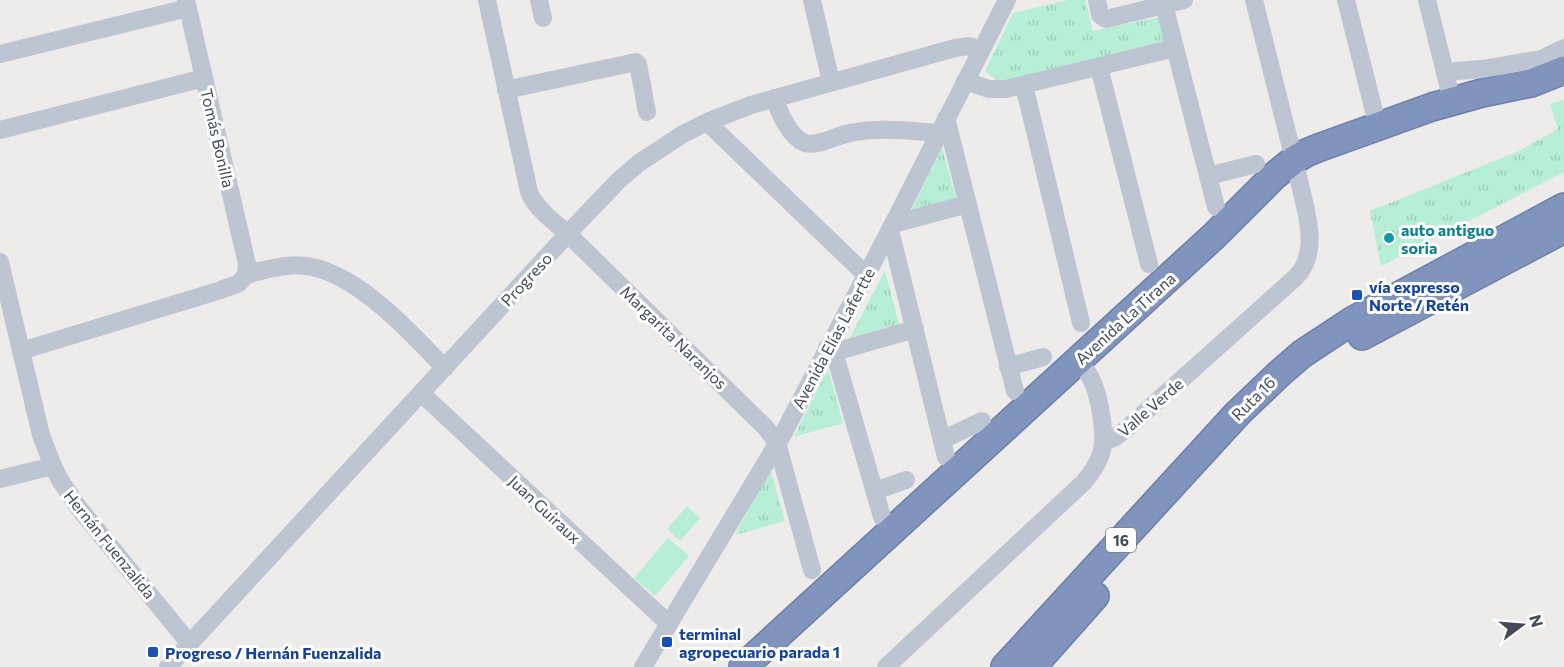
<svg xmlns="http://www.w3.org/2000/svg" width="1564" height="667" font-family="Commissioner,sans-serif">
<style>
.grass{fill:url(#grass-tufts)}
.pitch{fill:#b6efd5}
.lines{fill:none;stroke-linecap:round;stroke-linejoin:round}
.highway-casing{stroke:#6c7fa9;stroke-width:30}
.minor{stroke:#bec5d2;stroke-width:18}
.highway{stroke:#8094bd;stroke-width:27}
.culture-dot{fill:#0f9aa8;stroke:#fff;stroke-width:2}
.transit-dot{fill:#1a4fb4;stroke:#fff;stroke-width:2}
.labels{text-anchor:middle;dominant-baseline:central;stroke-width:6;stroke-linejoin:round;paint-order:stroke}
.shield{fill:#fff;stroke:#7b818b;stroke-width:1.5}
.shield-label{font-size:15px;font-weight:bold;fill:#434b59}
.street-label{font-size:16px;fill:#434b59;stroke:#fff}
.culture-label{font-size:16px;font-weight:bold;fill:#0d838f;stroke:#fff;text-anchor:start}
.transit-label{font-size:16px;font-weight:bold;fill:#164399;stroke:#fff;text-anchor:start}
</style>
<defs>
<pattern id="grass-tufts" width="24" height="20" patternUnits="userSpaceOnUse" patternTransform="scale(1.5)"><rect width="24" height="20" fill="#b6efd5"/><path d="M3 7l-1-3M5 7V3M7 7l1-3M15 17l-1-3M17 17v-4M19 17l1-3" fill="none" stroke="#9eceb9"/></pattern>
</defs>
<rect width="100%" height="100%" fill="#eeebeb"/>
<g class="grass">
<path d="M1068 0H1085L1093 31 1159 17 1165 45 999 82 985 71 1013 13Z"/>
<path d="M1564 100V172L1381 266 1370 211 1519 151 1558 129 1550 104Z"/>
<path d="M942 148 957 202 908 216Z"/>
<path d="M885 270 899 324 850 338Z"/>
<path d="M828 369 843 423 794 437Z"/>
<path d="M770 467 785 521 735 535Z"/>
</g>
<g class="pitch">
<path d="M687 506 700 518 680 541 667 529Z"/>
<path d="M668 538 689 556 655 596 634 578Z"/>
</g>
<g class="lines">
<defs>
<g id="highway">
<path d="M1362 336 1564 229"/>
<path d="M743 667 1214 236 1274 176 1294 160 1306 153 1318 148 1432 107 1482 93 1531 83 1564 70"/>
<path d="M1005 667 1238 413 1280 373 1302 354 1352 321 1564 207"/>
<path d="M1032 667 1095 596"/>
</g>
</defs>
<use href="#highway" class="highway-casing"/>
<g class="minor">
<path d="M186 0 247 264 246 276"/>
<path d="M487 0 529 192C537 210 553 221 568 234L766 428 777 443 812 570"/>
<path d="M539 0 543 18"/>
<path d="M812 0 831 82"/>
<path d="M1097 0 1100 15 1106 19 1184 0"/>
<path d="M1254 0 1294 160"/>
<path d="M1346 0 1378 127"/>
<path d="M1427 0 1452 101"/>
<path d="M1164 5 1216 207"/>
<path d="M0 54 188 8"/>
<path d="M1099 67 1149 264"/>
<path d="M1445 72 1482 69 1541 59 1564 48"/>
<path d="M965 81 989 89H1006L1175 48"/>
<path d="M1024 85 1081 323"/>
<path d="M506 90 636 62 638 64 647 112"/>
<path d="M774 98C780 113 789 137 805 143 818 147 837 135 850 133 879 127 910 131 939 133"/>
<path d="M946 118 1015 391"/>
<path d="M707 122 866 275"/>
<path d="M0 130 204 78"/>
<path d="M1208 176 1256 164"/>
<path d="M893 224 968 204"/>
<path d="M890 230 946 457"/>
<path d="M0 262 41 435 53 466 60 480 78 507 190 644"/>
<path d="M827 348 834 352 882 517"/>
<path d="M21 351 221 290C227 287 234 286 239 283 241 281 243 278 245 276 251 272 278 267 286 266 345 257 407 330 445 368"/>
<path d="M834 352 915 329"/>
<path d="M1008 367 1043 357"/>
<path d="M421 393 669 624"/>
<path d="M942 440 982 421"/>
<path d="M1104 442 1114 438 1125 430 1296 277C1322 250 1304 207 1298 175"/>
<path d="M0 479 53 466"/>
<path d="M875 491 906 480"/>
<path d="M168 667 575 226 619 180 639 163 683 134 707 122 751 105 955 48 969 46 981 50"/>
<path d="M643 667 783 434 890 230 1007 0"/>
<path d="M886 667 1084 482C1091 474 1097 465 1101 454 1107 435 1099 388 1087 372 1084 368 1081 365 1078 361"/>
</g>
<use href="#highway" class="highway"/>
</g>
<circle class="culture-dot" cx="1389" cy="238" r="6"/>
<g class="transit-dot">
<rect x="1351" y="289" width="12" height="12" rx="3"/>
<rect x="661" y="636" width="12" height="12" rx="3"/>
<rect x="147" y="646" width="12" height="12" rx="3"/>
</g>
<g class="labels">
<rect class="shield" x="1106" y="528" width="30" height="24" rx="4.5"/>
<g class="shield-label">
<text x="1121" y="540">16</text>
</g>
<g class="street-label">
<text transform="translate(218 138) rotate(77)">Tomás Bonilla</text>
<text transform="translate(526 279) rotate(-47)">Progreso</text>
<text transform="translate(1125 318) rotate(-42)">Avenida La Tirana</text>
<text transform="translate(674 337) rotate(44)">Margarita Naranjos</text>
<text transform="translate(833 338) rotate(-62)">Avenida Elías Lafertte</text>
<text transform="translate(1253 398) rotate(-45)">Ruta 16</text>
<text transform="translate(1150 407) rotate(-41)">Valle Verde</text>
<text transform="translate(545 509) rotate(43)">Juan Guiraux</text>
<text transform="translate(110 544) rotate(51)">Hernán Fuenzalida</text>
</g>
<g class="culture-label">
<text x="1401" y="229">auto antiguo<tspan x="1401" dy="18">soria</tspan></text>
</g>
<g class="transit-label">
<text x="1369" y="286">vía expresso<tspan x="1369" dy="18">Norte / Retén</tspan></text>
<text x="679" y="633">terminal<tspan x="679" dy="18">agropecuario parada 1</tspan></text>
<text x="165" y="652">Progreso / Hernán Fuenzalida</text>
</g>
</g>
<g transform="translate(1522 625) rotate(74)" stroke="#ffffff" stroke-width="4.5" paint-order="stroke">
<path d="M0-4.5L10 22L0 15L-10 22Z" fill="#434b59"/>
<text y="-9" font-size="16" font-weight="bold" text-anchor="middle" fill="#434b59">N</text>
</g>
</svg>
